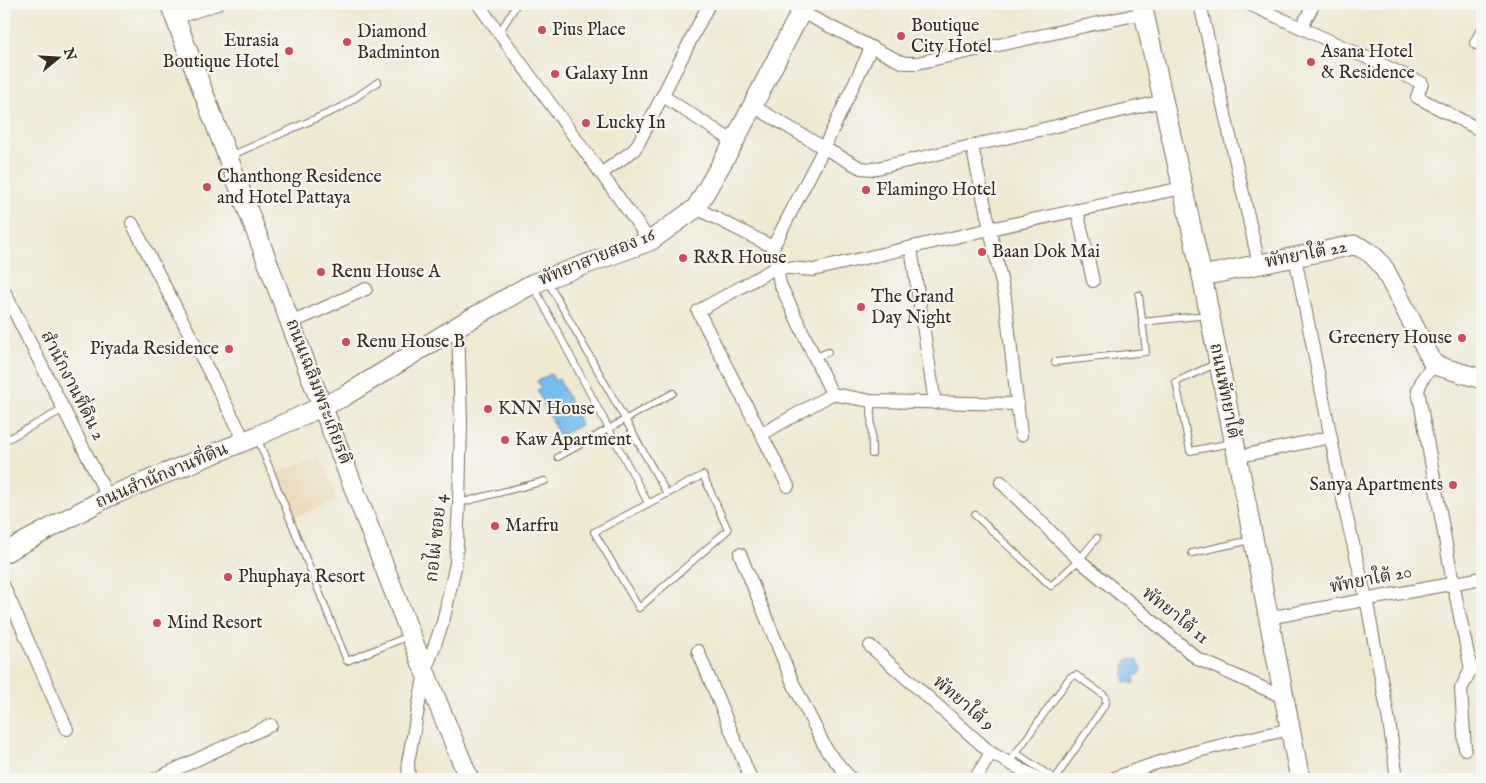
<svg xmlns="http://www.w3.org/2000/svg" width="1486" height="783" font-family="'IM FELL English','Noto Serif Thai',serif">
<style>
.built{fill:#ead9ba}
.water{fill:#77bcee;stroke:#597386}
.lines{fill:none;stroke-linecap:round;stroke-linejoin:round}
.lane-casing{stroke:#7a6d5d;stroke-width:8}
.street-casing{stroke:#7a6d5d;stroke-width:14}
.secondary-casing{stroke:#7a6d5d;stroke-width:21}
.lane{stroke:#fff;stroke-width:6}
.street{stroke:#fff;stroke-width:12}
.secondary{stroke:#fff;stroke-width:19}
.poi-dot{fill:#d1495b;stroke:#f6f6f2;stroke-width:2}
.labels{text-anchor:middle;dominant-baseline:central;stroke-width:4.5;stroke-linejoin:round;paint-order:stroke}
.poi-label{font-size:18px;fill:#3b2a1e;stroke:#f6f6f2;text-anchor:start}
.street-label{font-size:18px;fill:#3b2a1e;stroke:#f6f6f2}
</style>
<rect width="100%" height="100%" fill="#f6f6f2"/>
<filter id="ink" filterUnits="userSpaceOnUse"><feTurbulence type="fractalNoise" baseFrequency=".02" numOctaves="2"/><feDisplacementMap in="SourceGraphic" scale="10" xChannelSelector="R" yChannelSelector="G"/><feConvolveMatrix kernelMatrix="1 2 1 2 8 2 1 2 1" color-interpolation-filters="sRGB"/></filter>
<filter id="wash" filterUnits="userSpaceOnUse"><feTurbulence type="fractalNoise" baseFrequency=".0096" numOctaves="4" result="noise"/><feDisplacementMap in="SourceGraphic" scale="20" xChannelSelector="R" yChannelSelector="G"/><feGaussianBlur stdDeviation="1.12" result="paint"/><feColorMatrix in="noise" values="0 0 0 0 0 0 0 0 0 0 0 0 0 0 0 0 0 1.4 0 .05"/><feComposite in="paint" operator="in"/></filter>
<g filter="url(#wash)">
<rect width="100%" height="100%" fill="#efe9d2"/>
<path class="built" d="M321 456 338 501 292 518 276 473Z"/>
<g class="water">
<path d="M551 374 555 381 559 379 581 425 559 436 537 390 541 388 537 381Z"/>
<path d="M1128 659 1137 660 1142 669 1140 674 1134 676 1135 683 1132 684 1130 682H1125L1123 675 1125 672 1124 665Z"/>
</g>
</g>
<g filter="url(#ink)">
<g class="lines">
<defs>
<g id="lane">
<path d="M499 33 517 4"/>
<path d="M230 156 342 107 378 82"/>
<path d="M547 280 667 494"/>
<path d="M533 285 648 503"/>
<path d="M1142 322 1208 315"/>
<path d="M814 358 828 352"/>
<path d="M1055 362 1146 352 1139 295"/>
<path d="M1217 363 1176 382 1190 451 1232 443"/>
<path d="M871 401 872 454"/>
<path d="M257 437 347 661 409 636"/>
<path d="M4 441 64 409"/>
<path d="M558 457 673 393"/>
<path d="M703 475 728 530 639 608 594 532Z"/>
<path d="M459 503 545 481"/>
<path d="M975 515 1051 586 1079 560 1097 538"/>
<path d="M1192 553 1251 540"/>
<path d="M1016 753 1055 779"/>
<path d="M1009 763 1070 677 1076 675 1105 696 1106 703 1055 779"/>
</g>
<g id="street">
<path d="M478 4 650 241"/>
<path d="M1200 4 1259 264"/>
<path d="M1249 4 1422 83 1417 97 1482 131"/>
<path d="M801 12 899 61 906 63H917L1144 13"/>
<path d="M176 18 217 4"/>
<path d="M1302 26 1314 4"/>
<path d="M1476 43 1482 32"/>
<path d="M663 96 734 142"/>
<path d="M753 106 824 148 861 168 873 169 1163 101"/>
<path d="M972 146 1005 298 1021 435"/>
<path d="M602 173 634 150 639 142 709 4"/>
<path d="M696 208 773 247 777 267 813 270 990 229 1182 188"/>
<path d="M1077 210 1093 281"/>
<path d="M132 223 245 441"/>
<path d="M773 247 824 148 871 48"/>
<path d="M911 248 935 403"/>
<path d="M1295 257 1346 514 1366 598 1389 721 1397 779"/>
<path d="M4 291 108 497"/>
<path d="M291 323 366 289"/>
<path d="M1434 365 1423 378 1418 390 1453 583 1471 669"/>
<path d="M762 434 832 394 871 401 1018 404"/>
<path d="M1236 457 1331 437"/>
<path d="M1001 482 1079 560 1198 659 1283 697"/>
<path d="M788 486 698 311 777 267 780 284 832 394"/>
<path d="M740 554 793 683 827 751 851 779"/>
<path d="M4 587 67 729"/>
<path d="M1268 618 1482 578"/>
<path d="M870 646 991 753 1039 779"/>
<path d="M698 651 751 779"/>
<path d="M1465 749 1461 689 1471 669 1482 667"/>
<path d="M155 779 271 725"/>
<path d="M409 779 408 762 425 672 443 622 456 563 459 503 461 422 458 326"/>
<path d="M975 779 991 753"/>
<path d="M1112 779C1169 756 1230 743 1290 729"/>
</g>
<g id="secondary">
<path d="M170 4 309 372 425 672 469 779"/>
<path d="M1142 4 1202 276 1300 779"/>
<path d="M1202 276 1354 245C1369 250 1376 257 1385 270L1434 365 1482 379"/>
<path d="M4 553 108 497 257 436 343 397 458 326 532 284 650 241 696 208 734 142 805 4"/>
</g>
</defs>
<use href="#lane" class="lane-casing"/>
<use href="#street" class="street-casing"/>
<use href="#secondary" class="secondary-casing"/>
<use href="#lane" class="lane"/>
<use href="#street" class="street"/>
<use href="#secondary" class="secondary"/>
</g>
</g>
<g class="poi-dot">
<circle cx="542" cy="30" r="5"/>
<circle cx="901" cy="36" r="5"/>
<circle cx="347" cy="42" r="5"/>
<circle cx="289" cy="51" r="5"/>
<circle cx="1311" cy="62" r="5"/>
<circle cx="555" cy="74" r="5"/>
<circle cx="586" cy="123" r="5"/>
<circle cx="207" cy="187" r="5"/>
<circle cx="866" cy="190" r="5"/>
<circle cx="982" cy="252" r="5"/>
<circle cx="683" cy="258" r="5"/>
<circle cx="321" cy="272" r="5"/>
<circle cx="861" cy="307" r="5"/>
<circle cx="1462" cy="338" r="5"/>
<circle cx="346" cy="342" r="5"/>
<circle cx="229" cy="349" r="5"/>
<circle cx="488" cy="409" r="5"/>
<circle cx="505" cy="440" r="5"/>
<circle cx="1453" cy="485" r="5"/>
<circle cx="495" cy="526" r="5"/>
<circle cx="228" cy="577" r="5"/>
<circle cx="157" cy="623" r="5"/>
</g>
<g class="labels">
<g class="poi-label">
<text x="911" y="26">Boutique<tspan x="911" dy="21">City Hotel</tspan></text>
<text x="552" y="30">Pius Place</text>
<text x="357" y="32">Diamond<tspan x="357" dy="21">Badminton</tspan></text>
<text x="279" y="41" text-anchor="end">Eurasia<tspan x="279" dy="21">Boutique Hotel</tspan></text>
<text x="1321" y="52">Asana Hotel<tspan x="1321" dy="21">&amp; Residence</tspan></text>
<text x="565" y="74">Galaxy Inn</text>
<text x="596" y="123">Lucky In</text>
<text x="217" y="177">Chanthong Residence<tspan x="217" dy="21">and Hotel Pattaya</tspan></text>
<text x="876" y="190">Flamingo Hotel</text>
<text x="992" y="252">Baan Dok Mai</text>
<text x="693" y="258">R&amp;R House</text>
<text x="331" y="272">Renu House A</text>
<text x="871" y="297">The Grand<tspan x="871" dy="21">Day Night</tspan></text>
<text x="1452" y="338" text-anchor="end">Greenery House</text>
<text x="356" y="342">Renu House B</text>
<text x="219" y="349" text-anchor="end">Piyada Residence</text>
<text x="498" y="409">KNN House</text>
<text x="515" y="440">Kaw Apartment</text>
<text x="1443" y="485" text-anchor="end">Sanya Apartments</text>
<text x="505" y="526">Marfru</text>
<text x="238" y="577">Phuphaya Resort</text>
<text x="167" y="623">Mind Resort</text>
</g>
<g class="street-label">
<text transform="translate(1306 255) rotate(-11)">พัทยาใต้ 22</text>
<text transform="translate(597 258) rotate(-22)">พัทยาสายสอง 16</text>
<text transform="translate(72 386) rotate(63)">สำนักงานที่ดิน 2</text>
<text transform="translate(1224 391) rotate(79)">ถนนพัทยาใต้</text>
<text transform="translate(318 392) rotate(69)">ถนนเฉลิมพระเกียรติ</text>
<text transform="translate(162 476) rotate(-23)">ถนนสำนักงานที่ดิน</text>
<text transform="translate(437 538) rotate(-84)">กอไผ่ ซอย 4</text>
<text transform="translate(1371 580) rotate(-11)">พัทยาใต้ 20</text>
<text transform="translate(1175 616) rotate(39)">พัทยาใต้ 11</text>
<text transform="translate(963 704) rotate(41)">พัทยาใต้ 9</text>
</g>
</g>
<rect width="1486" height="783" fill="none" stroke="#f6f6f2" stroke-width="20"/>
<g transform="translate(58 58) rotate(72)" stroke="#f6f6f2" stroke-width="4" paint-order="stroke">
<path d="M0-4L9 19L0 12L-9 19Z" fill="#3b2a1e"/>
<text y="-8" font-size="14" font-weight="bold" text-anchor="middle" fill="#3b2a1e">N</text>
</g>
</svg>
